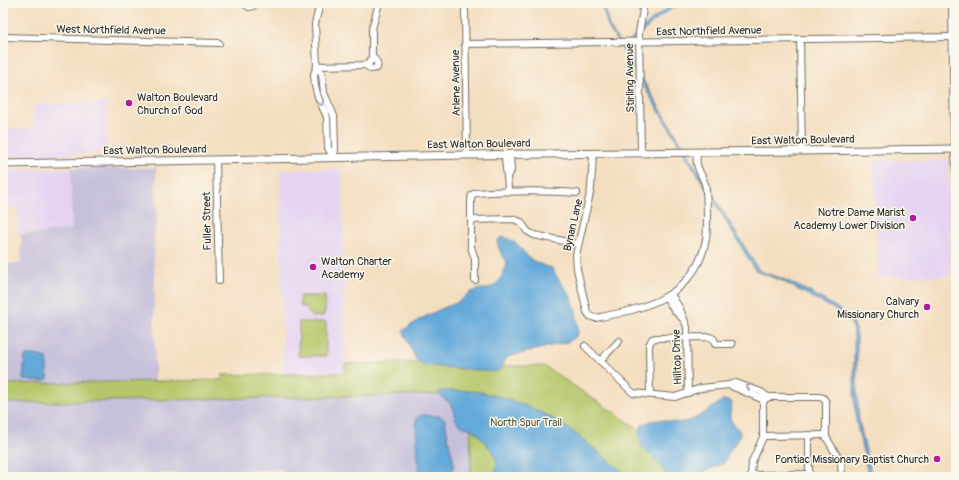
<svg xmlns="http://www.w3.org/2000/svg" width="959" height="480" font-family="Pangolin,sans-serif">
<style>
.built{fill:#e4d3f2}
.industrial{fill:#c6c0da}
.green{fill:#b5c76a;stroke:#70794a}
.water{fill:#64a9da;stroke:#486a82}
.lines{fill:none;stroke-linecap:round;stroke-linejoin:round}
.stream{stroke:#64a9da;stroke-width:1}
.minor-casing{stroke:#716a5f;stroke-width:8}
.major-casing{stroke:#716a5f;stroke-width:9}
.minor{stroke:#fff;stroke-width:6}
.major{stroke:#fff;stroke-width:7}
.oneway{stroke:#a0a0a0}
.poi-dot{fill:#b5179e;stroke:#fbf7ec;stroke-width:1.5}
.labels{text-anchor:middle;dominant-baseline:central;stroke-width:3;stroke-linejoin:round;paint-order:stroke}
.street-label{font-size:11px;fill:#2b2b2b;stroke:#fbf7ec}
.poi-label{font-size:11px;fill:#2b2b2b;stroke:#fbf7ec;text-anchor:end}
.park-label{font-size:11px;fill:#545a3e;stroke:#fbf7ec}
</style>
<rect width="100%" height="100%" fill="#fbf7ec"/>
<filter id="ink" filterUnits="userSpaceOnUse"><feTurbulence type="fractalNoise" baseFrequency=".025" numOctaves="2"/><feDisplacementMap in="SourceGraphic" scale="8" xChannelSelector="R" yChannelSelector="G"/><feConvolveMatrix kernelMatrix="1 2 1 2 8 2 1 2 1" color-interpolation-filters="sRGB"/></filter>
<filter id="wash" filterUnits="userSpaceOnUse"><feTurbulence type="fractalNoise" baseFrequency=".012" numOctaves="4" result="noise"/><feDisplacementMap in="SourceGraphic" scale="16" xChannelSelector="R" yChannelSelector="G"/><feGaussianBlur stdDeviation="0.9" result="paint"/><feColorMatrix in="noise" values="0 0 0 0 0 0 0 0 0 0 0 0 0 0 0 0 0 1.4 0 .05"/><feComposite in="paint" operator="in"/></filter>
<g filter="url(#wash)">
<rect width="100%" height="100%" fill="#f4dec0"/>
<g class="built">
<path d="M107 102V153L3 156V129L33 128 34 104Z"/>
<path d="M948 160 950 276 878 277 874 161Z"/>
<path d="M71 168 72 230 18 233V208L3 209V170Z"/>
<path d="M342 169 346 373 283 374 280 170Z"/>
</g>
<g class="industrial">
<path d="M71 168H156L157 223 154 234 155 381 3 384V264L21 263V234L72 230Z"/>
<path d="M470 394 471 477H283V469L82 477H3V403Z"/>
</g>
<g class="green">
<path d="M300 296H325V311L323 316 312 317 305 307 300 306Z"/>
<path d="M299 322H326V356H298Z"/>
<path d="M469 361 470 366H544L711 477H471L470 394 3 403V384L222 380V375L345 373V364Z"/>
</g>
<g class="water">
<path d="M602 3H604C606 9 606 16 608 22 611 31 618 39 623 47 638 34 664 3 685 3L671 9 658 18 624 49 758 269C765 274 773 275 781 278 795 284 842 308 851 319 855 324 856 330 857 336V395L859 420 872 477H869L867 470 856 420 854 395V337L852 325 847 318 834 309 782 281 756 271 608 27 603 10V6Z"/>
<path d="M501 237 507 238 517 244 530 259 544 266 552 268C558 281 570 291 574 305 576 310 576 315 577 320 579 334 580 336 567 342L507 357 501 369 495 372 421 365 416 360 403 331C419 318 438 310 456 303 463 300 467 293 474 291 483 287 487 292 496 284 500 281 507 267 507 263 506 259 504 258 502 255 499 251 498 245 497 241Z"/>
<path d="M35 355 47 358V374L49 378 44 381 23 380 25 356Z"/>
<path d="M441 391C454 391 467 390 480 392 504 396 542 411 562 424 586 440 607 460 629 477H493C495 471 498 465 496 459 495 453 479 434 473 430 469 427 464 428 459 424 454 419 454 411 451 405 447 399 442 399 438 392Z"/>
<path d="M723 400 732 402C732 407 729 412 730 417 730 423 736 425 739 430 742 437 735 444 731 449 728 453 727 459 724 463 706 470 689 480 669 476L664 471 660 465 642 447 639 433 642 425C662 414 667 425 684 422 699 419 711 408 723 400Z"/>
<path d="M423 415 439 416 445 420 448 438 454 463 453 470 446 477H419L416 425 417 418Z"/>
</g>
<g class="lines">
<g class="stream">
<path d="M671 7 677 5"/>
<path d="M657 16 668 9"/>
<path d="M658 18 671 9 685 3"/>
</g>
</g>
</g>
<g filter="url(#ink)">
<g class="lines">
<defs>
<g id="minor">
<path d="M243 3 249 7 253 6 255 3"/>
<path d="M320 3 315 24 317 66 314 74 315 86 318 97 327 117 328 148 334 158"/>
<path d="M426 3H432"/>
<path d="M952 3 954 137 956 170"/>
<path d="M465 11 467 155"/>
<path d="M3 37 219 43"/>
<path d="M800 39 802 151"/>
<path d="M465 44 952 37"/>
<path d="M365 65 371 69 377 68C379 63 376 60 372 57"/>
<path d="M317 66 365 65 370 62 372 57V29L379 3"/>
<path d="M317 66 322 74 324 93 334 116 335 148 334 158"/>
<path d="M641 153 639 33 644 3"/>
<path d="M593 154 591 189 576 255 577 269 587 312 590 316 595 318C644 309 696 297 706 239 708 224 707 206 706 190 706 180 699 174 697 164 696 160 697 156 697 152"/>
<path d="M505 155C505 167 508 178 508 191"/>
<path d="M216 160 219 281"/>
<path d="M508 175 511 171 510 155"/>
<path d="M471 220 513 219 521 222 527 231 534 235 578 244"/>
<path d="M475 280V259L471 247V199L472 195 475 193C509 191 543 190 577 193"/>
<path d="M671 294 680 309 687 327 688 393"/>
<path d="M666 297 674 310 683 319"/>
<path d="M585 346 633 393 675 397 701 388 729 385 736 383 761 392 768 397"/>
<path d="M600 361 619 341"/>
<path d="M729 385 764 400"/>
<path d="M650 394 649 345 652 339 656 338 710 337 714 339 715 344H732"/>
<path d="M809 435V477"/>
<path d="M763 436 826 435"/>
<path d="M751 475 809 474"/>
<path d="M751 477 752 462 763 437V404L764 400 769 397H819L823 398 826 402V437L841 462 842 477"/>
</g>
<path id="major" d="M3 164 467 155 956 149"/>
</defs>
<use href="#minor" class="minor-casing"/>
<use href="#major" class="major-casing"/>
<use href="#minor" class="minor"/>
<use href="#major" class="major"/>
</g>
<defs><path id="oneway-chevron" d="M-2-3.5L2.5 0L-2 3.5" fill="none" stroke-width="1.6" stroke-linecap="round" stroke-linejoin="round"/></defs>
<g class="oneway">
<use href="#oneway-chevron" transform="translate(321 103) rotate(63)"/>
<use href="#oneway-chevron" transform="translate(749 387) rotate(-158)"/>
</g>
</g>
<g class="poi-dot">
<circle cx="129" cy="103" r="4"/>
<circle cx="913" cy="218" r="4"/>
<circle cx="313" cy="267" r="4"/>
<circle cx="927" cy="307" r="4"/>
<circle cx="937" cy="459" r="4"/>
</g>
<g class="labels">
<g class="street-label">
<text transform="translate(111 30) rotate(1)">West Northfield Avenue</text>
<text transform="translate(709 31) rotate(-1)">East Northfield Avenue</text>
<text transform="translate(630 78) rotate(-91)">Stirling Avenue</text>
<text transform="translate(456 83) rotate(-91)">Arlene Avenue</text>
<text transform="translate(803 140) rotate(-1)">East Walton Boulevard</text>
<text transform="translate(479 144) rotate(-1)">East Walton Boulevard</text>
<text transform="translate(155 150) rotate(-1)">East Walton Boulevard</text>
<text transform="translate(207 221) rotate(-91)">Fuller Street</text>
<text transform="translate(573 225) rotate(-77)">Bynan Lane</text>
<text transform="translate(677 357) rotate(-92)">Hilltop Drive</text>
</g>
<g class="poi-label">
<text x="137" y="97" text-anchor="start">Walton Boulevard<tspan x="137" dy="13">Church of God</tspan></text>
<text x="905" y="212">Notre Dame Marist<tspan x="905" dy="13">Academy Lower Division</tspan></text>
<text x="321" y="261" text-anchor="start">Walton Charter<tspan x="321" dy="13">Academy</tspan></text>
<text x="919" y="301">Calvary<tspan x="919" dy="13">Missionary Church</tspan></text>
<text x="929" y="459">Pontiac Missionary Baptist Church</text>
</g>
<g class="park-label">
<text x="526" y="422">North Spur Trail</text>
</g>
</g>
<rect width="959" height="480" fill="none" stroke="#fbf7ec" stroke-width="16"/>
</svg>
